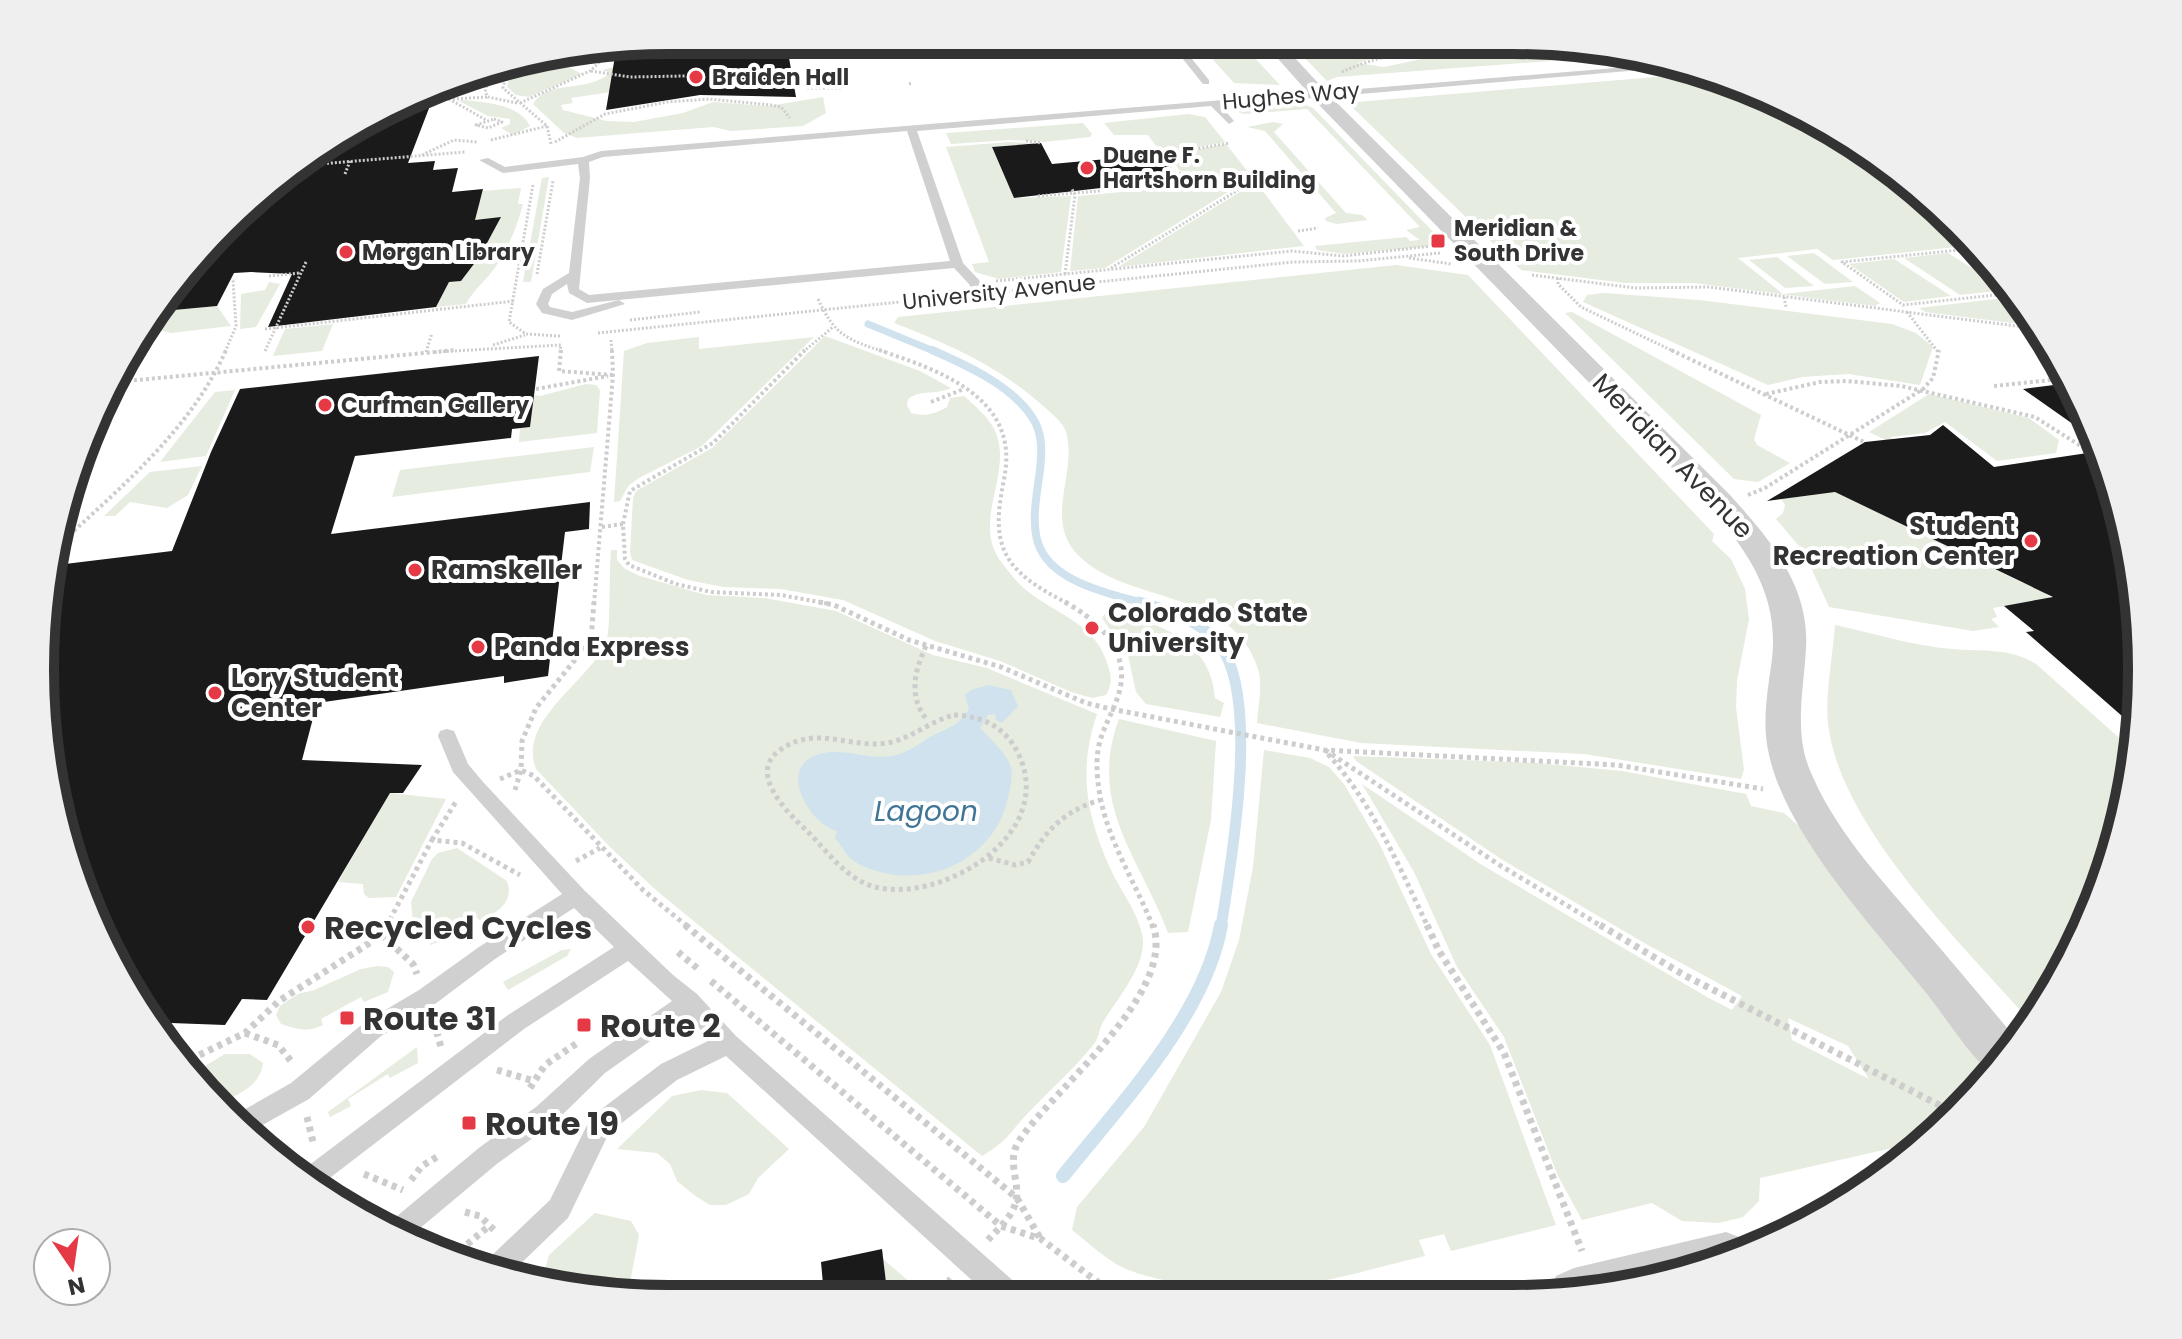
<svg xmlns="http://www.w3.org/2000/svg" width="2182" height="1339" font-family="Poppins,sans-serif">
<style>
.green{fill:#e6ecdf;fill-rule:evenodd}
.water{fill:#cfe2ee}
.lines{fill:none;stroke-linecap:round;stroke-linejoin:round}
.stream-far3{stroke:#cfe2ee;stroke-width:7}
.stream-far2{stroke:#cfe2ee;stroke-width:8}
.stream-far1{stroke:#cfe2ee;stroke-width:11}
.stream{stroke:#cfe2ee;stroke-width:14}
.building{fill:#1a1a1a}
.path-far3{stroke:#cdcdcd;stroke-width:3;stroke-dasharray:2 2;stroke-linecap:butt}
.path-far2{stroke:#cdcdcd;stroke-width:4;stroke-dasharray:3 3;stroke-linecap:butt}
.path-far1{stroke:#cdcdcd;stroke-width:5;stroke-dasharray:4 4;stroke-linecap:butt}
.path{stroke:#cdcdcd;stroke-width:7;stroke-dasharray:5 5;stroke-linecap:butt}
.service{fill:#d0d0d0;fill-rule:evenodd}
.minor{fill:#d0d0d0;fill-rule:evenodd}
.poi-dot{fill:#e63946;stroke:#fff;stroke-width:3}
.labels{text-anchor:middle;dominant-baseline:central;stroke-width:8;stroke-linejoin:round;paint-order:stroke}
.far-poi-label{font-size:22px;font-weight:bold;fill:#333;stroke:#fff;text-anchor:start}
.far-street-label{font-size:22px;fill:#333;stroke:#fff}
.street-label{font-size:26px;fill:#333;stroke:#fff}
.poi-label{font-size:26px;font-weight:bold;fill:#333;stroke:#fff;text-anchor:start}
.water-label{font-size:28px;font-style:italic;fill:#3f7597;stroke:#fff}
.near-poi-label{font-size:32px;font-weight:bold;fill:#333;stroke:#fff;text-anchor:start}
.rim{fill:none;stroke:#333;stroke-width:10}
</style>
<rect width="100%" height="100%" fill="#fff"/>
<g class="green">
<path d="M1198 43H1241L1280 85 1234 83Z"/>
<path d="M1440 44 1594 45 1631 55 1337 77 1327 81 1298 51 1345 50 1349 54 1420 49V52L1386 55 1357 63 1384 67 1454 52Z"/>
<path d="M578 56 569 67 582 74 529 97 516 95 507 87 512 66Z"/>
<path d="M618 66 676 82 571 98 573 103 561 105 563 110 607 121 634 122 683 113 713 102 769 106 823 97 826 113 803 126 731 131 713 127 577 138 564 133 533 104C549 78 586 94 610 73L602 70Z"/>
<path d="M1680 75 1711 83 1728 93 1745 92 1943 214 1976 245 1833 260 1817 249 1738 258 1783 294 1855 286 1880 303 1875 306 1694 283H1625L1521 270 1506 256 1511 255 1504 254 1351 106 1357 102Z"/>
<path d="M1761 93 1895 170 1922 195 1759 95Z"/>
<path d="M462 100C484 102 520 104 530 126L513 135 501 128 510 124V119L488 116 459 101Z"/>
<path d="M1306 105 1313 108 1446 245 1344 254 1317 250 1315 246 1406 237 1410 241 1420 240 1406 230 1420 227 1307 109 1244 114 1235 111Z"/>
<path d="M1188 114 1205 117 1225 142 1162 154 1148 135H1114L1104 123Z"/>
<path d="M1273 122 1283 124 1274 132 1346 213 1362 215 1368 220 1337 224 1326 221 1325 218 1336 213 1265 131 1247 127Z"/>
<path d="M1083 123 1092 134 1090 137 1044 142 1011 140 951 144 946 133Z"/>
<path d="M1009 142 1033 143 992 148 1014 198 1071 196 1061 272 999 279 975 272 972 264 989 262 946 147Z"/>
<path d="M1226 144 1252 177 1226 180 1180 171 1169 155Z"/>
<path d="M549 177 531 282H523L542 178Z"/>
<path d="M1256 182 1304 246 1118 267Z"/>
<path d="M1221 183 1236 187 1105 268 1070 271 1078 196Z"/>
<path d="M521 188 518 204H523C517 227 508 249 494 269 485 281 472 292 466 304L436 307 449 282 461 281 480 256 498 218 473 220 483 191Z"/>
<path d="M1814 253 1853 282 1825 284 1787 256Z"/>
<path d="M1948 253 2006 290 1960 295 1904 258Z"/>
<path d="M1777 257 1814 286 1785 288 1749 260Z"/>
<path d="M1894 259 1951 296 1904 302 1849 264Z"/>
<path d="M1396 265 1468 275 1714 534 1712 541 1731 559 1745 589 1749 619 1737 681 1736 707 1744 770 1741 779 1584 754 1361 743 1257 723C1258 707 1263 684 1258 669 1234 588 1127 605 1078 555 1043 519 1078 473 1066 432 1063 422 1050 412 1042 405 998 366 949 344 894 323L898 317Z"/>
<path d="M269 282 280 284 256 327 240 329 241 294 265 290Z"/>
<path d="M1604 293 1699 300 1892 324 1916 333 1933 347 1920 385 1848 374 1802 377 1768 385 1583 302 1587 295Z"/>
<path d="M173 294 164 311 217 306 231 326 171 333 143 325Z"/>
<path d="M2012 297 2019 300 2037 326 1925 312 1919 308Z"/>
<path d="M1572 312 1761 415 1754 439 1757 445 1790 463 1758 482 1734 479 1565 313Z"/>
<path d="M333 324 322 351 273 356 285 329Z"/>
<path d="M825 336 920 371 951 388C937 395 922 389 908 399L907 405 911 413C925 417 935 414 947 407L950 398 964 396C974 405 986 415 993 427 1017 470 969 521 1002 563 1009 572 1017 583 1026 590 1057 615 1097 624 1108 666 1112 678 1112 684 1106 695L1092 698 1071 692 1000 661 935 641 843 600 781 589 723 587 688 580 632 560 630 553 633 498 636 491 712 448Z"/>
<path d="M699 337V349L814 337 702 446 639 478 629 485 620 501 614 502 624 351 647 343Z"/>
<path d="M586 384 596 385 600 390 597 433 519 442 520 428 530 427 534 395 540 396Z"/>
<path d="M235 390 206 456 160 462 215 392Z"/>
<path d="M1929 394 2029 418 2059 440 2056 453 1997 461 1945 422 1925 433 1891 437 1898 446 1869 432Z"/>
<path d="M594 447 590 472 392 497 400 470Z"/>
<path d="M202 466 188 495 167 508 130 502 115 516H104L150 472Z"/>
<path d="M1835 492 2023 583 2031 581 2051 598 1993 608 1997 617 1991 619 1999 627 1973 631 1829 607 1804 552 1776 519 1783 513 1785 505 1781 499Z"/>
<path d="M611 550H617V560L625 569 640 576 706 595 765 598 836 611 933 655 987 668 1097 714C1078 770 1086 815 1110 868 1120 890 1137 911 1142 934 1149 963 1117 999 1103 1022 1099 1029 1099 1038 1094 1044 1073 1070 1049 1091 1026 1115 1009 1134 1006 1142 982 1156L658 892 610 847 536 769C517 721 589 681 606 643 611 632 609 569 611 550Z"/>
<path d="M1107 611C1155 622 1211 638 1215 698L1224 703 1220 717 1146 704 1136 692 1128 655 1102 618Z"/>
<path d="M1835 625C1873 633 1913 646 1952 649 1983 652 2008 647 2036 664L2134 751 2121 832 2077 947 2031 1022C1964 946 1839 826 1828 723 1825 694 1833 655 1835 625Z"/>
<path d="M1119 719 1216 741 1211 820 1188 932 1168 933C1140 857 1087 806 1119 719Z"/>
<path d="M1264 750 1310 758 1329 767 1344 784 1380 845 1431 954 1490 1045 1556 1225 1451 1251 1444 1234 1419 1240 1425 1256C1333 1278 1263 1304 1168 1281 1150 1277 1132 1273 1116 1264 1100 1254 1086 1241 1072 1230L1077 1207 1144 1127 1221 992 1239 940 1253 867Z"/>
<path d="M1353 756 1537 763 1622 771 1746 794 1751 806 1784 813 1816 841 1853 902 1992 1074 1932 1139 1760 1178 1759 1201 1743 1217 1719 1223 1682 1221 1652 1203 1582 1220 1558 1176 1504 1037 1457 967 1414 872 1362 784 1482 865 1707 997 1732 1010 1742 996 1646 944 1501 859 1356 761ZM1788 1018 1848 1046 1869 1079 1792 1040Z"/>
<path d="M390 793 446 799 396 897 369 898 364 894 363 884 338 882Z"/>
<path d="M457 848 507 881C515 903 496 913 480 921L476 916 442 934 444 939 431 945 413 923 411 902 432 859 438 853Z"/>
<path d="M571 949 567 956 508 990 503 982 562 950Z"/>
<path d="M378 966 388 967 394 972 388 992 364 1002 361 997 321 1019 323 1025C308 1033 296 1029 281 1024L276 1015 280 1006 298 994 314 990 361 969Z"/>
<path d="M417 1047 418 1063 390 1078 388 1074 348 1099 351 1106 330 1117 328 1112Z"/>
<path d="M225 1054H250L263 1063C260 1086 240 1093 221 1103L191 1074Z"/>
<path d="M701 1090 727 1093 789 1149 758 1178 749 1194 726 1205H710L694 1195 677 1181 670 1164 657 1153 617 1149 672 1096Z"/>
<path d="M595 1213 631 1221 639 1235 628 1294C593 1294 571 1297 545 1270L549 1255Z"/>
<path d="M883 1259 920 1291 916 1295H869Z"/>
</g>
<path class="water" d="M988 685 1011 690 1018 706 1002 723 996 720 995 714 988 715 980 728C990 739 1006 752 1011 767 1013 776 1010 790 1008 798 996 854 938 885 884 873 872 870 859 866 850 858 844 852 840 844 835 838L837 831C809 824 776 767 819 754 842 747 869 760 892 756 910 753 921 741 936 734 951 727 960 724 969 709L965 695 971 690Z"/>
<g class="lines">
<path class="stream-far3" d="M868 324 936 352"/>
<path class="stream-far2" d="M932 350C966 365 1011 385 1032 417 1043 433 1042 452 1040 470 1037 493 1031 521 1038 543 1051 583 1112 594 1146 604"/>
<path class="stream-far1" d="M1139 602C1168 610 1200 620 1219 644 1261 696 1231 863 1221 927"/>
<path class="stream" d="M1063 1176C1119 1106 1205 1016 1221 925"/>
</g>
<g class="building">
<path d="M687 40 786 41 796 97 700 95 606 110 616 50 687 43Z"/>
<path d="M436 90 408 163 435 161 433 170 458 168 452 192 483 189 475 220 501 217 480 256 461 281 449 282 436 307 268 327 292 274 251 272 234 273 217 306 163 311 177 287 287 170Z"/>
<path d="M1041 143 1052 164 1162 154 1179 179 1014 198 992 147Z"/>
<path d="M539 356 530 427 512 429 511 438 355 456 331 534 590 502 589 529 565 532 548 676 504 683V676L317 703 302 760 422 765 403 793H390L267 1000 242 999 225 1025 171 1023 162 1037 73 871 40 669 54 584 65 564 172 551 211 452 240 389Z"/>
<path d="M2070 383 2072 387 2097 441 2023 389Z"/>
<path d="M1943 425 1994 467 2101 451 2108 467 2137 587 2141 710 2138 730 2026 632 2034 631 2004 606 2053 597 1835 492 1767 501 1865 442 1930 435Z"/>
<path d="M882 1249 887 1291 869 1295H824L821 1262Z"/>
</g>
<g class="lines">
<g class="path-far3">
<path d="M809 41 832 47"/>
<path d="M1310 50 1342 48"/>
<path d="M604 58H614"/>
<path d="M508 67 503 88 547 126 551 144"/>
<path d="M490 70 485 92 488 97 517 103"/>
<path d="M591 71 630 77 685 76"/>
<path d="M1342 72C1406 42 1485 47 1554 49"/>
<path d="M909 84 912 83"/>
<path d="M1748 87 1756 96 1932 204"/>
<path d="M807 88H842"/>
<path d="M435 91 486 120"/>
<path d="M440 93 486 82"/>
<path d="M453 99 488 97"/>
<path d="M520 103 590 71 604 58V51"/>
<path d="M494 119 502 122 488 128 476 125Z"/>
<path d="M491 140 547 126"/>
<path d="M1026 141 1041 143"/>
<path d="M555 142 605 114 667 102 709 99 771 105 781 107 790 118"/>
<path d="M422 155 454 140 477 142"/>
<path d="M1163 155 1229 143"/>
<path d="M295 166 465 152"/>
<path d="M1175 173 1207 175 1241 187"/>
<path d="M345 174 350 161"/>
<path d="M533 185 509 322 526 334 560 336"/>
<path d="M1038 196 1256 178"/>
<path d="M1298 231 1318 228"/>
<path d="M1979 248 1842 262 1903 305 2014 293"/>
<path d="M1409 258 1451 264"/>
<path d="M1111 268 1256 179"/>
<path d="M537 274 553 181"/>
<path d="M1065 274 1075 195 1072 189"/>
<path d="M1532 275 1635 288 1710 287 2040 329"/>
<path d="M269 276 300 273"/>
<path d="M1558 278V284L1581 307 1675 352"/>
<path d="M996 281 1292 251 1343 256 1432 246"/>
<path d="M1000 292 1293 262 1358 261 1440 253"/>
<path d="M1784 297 1786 307"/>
<path d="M818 299C835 336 848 340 885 352"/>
<path d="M1907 312 1938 352"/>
<path d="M630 320 700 312"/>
<path d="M265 329 514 301"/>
<path d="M598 333 958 296"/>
<path d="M611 340 612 352"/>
<path d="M493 345 525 335"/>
<path d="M265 351 306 262"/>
<path d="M225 352 236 326 233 280"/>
<path d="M426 352 432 333"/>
<path d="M435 352 561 345 560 352"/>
<path d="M803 352 833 327"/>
</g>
<g class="path-far2">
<path d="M561 350 559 371 613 375"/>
<path d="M879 350C941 371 1021 398 1004 479 999 507 993 536 1010 561 1024 581 1048 593 1069 604"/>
<path d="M1671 350 1864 442"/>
<path d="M116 382 456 350"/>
<path d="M1994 386 2051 380 2067 375"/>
<path d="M536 389 608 376"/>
<path d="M1766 394 1820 382 1847 381 1901 386 2035 417 2098 457"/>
<path d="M931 402 964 389"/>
<path d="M1748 495 1765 488 1923 389 1933 378 1939 350"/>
<path d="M623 524 630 491 713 443 805 350"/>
<path d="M602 527 623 524 625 559 629 565 676 584 711 592 781 595 830 604"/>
<path d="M61 543C122 486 192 428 226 350"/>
<path d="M594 604 613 375 612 350"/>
</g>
<g class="path-far1">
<path d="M819 602 834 605 909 640 1001 667 1086 703 1111 709 1324 750 1617 765 1763 789"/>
<path d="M1065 602C1097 620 1129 649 1120 689 1116 707 1105 723 1100 741 1095 759 1097 778 1100 796 1109 844 1136 883 1153 927"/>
<path d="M926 646C914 672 908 698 928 721"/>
<path d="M954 715C983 716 1005 727 1018 753 1056 830 954 896 887 889 849 886 831 854 806 830 787 812 747 773 780 750 791 742 801 739 814 738 838 737 862 747 887 743 911 739 930 721 954 715Z"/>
<path d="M1325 750 1501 866 1603 927"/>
<path d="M1328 754C1373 805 1399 866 1428 927"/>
<path d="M500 779 521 770 534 776 643 890 688 927"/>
<path d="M515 790 521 770 522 741 536 708 591 640 594 602"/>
<path d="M432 840 457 800"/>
<path d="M989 858 1015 865 1028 862C1046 830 1064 811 1100 800"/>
<path d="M576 861 600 848"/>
<path d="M386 927 432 840 462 843 520 875"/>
</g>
<g class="path">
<path d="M685 925 1017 1198 1040 1238"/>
<path d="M1427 925 1439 951 1504 1053 1582 1251"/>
<path d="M1600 925 1684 975 1955 1113"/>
<path d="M382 935 413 964 417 974"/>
<path d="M678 952 698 969"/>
<path d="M711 981 1001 1226 1041 1239 1116 1296"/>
<path d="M434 1022 441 1047"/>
<path d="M245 1033 278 1045 291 1061"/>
<path d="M184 1067 191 1059 245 1033 279 1001 382 935 387 925"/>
<path d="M497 1070 534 1081"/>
<path d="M530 1088 545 1065 580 1041"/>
<path d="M307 1117 313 1142"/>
<path d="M364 1174 403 1190"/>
<path d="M411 1180 422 1166 440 1155"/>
<path d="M465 1212 480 1216 496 1232"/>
<path d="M988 1240C998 1229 1013 1216 1016 1201 1020 1180 1006 1161 1019 1141 1053 1089 1177 994 1153 925"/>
<path d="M452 1257 489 1226"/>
<path d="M533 1271 544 1282"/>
<path d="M934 1295 951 1279"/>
</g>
<g class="service">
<path d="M1170 43H1179L1209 80V84H1203Z"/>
<path d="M1664 64 1675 67 1221 106 1234 121 1229 124 1211 106 917 131 963 263 979 280 985 294 979 298 975 297 969 284 954 268 587 303 569 293 567 284 552 294 548 304 550 307 572 312 619 300 625 304 572 320 542 313 536 304 543 289 569 273 580 178 578 164 503 173 479 160 488 158 505 167 583 157 601 151ZM907 131 950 261 589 295 579 289 590 178 589 162 603 157Z"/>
<path d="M447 729 454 731 468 764 484 783 584 890 673 975 697 994 736 1036 1018 1285 1021 1295H988L726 1056 677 1080 609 1133 568 1218 511 1273 484 1266 487 1260 550 1200 591 1117 661 1064 710 1040 687 1015 605 1073 554 1123 498 1163 407 1239 385 1226 480 1147 536 1107 589 1059 672 1001 628 961 524 1029 318 1187 296 1175 508 1015 614 947 574 908 495 959 435 1004 381 1036 309 1099 250 1132 233 1116 291 1083 365 1022 419 990 479 947 562 894 453 772 438 736 440 731Z"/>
</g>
<g class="minor">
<path d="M1264 43 1282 44 1332 98 1730 495C1769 538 1810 586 1806 648 1804 688 1794 729 1809 768 1833 828 1879 877 1921 926 1954 964 1986 1003 2019 1042L1992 1074C1967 1053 1947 1019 1927 994 1874 928 1784 834 1768 750 1762 720 1768 689 1772 659 1779 596 1749 553 1710 507L1320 106Z"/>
<path d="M1726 1232 1744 1239 1747 1248 1676 1277 1554 1298 1548 1294 1556 1276 1574 1268Z"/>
</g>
</g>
<g class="poi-dot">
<circle cx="696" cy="77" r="8"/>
<circle cx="1087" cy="168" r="8"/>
<rect x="1430" y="233" width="16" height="16" rx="4"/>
<circle cx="346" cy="252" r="8"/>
<circle cx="325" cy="405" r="8"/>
<circle cx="2031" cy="541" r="8"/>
<circle cx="415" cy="570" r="8"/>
<circle cx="1092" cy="628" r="8"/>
<circle cx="478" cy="647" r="8"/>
<circle cx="215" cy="693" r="8"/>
<circle cx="308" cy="927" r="8"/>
<rect x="339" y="1010" width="16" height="16" rx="4"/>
<rect x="576" y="1017" width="16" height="16" rx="4"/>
<rect x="461" y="1115" width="16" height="16" rx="4"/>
</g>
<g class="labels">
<g class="far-poi-label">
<text x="712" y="77">Braiden Hall</text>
<text x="1103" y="155">Duane F.<tspan x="1103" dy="25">Hartshorn Building</tspan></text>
<text x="1454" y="228">Meridian &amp;<tspan x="1454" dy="25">South Drive</tspan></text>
<text x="362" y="252">Morgan Library</text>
<text x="341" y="405">Curfman Gallery</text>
</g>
<g class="far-street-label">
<text transform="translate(1291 96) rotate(-5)">Hughes Way</text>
<text transform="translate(999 292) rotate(-6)">University Avenue</text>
</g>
<g class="street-label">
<text transform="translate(1673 456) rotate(46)">Meridian Avenue</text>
</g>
<g class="poi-label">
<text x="2015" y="526" text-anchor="end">Student<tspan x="2015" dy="30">Recreation Center</tspan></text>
<text x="431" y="570">Ramskeller</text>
<text x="1108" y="613">Colorado State<tspan x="1108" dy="30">University</tspan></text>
<text x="494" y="647">Panda Express</text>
<text x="231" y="678">Lory Student<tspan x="231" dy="30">Center</tspan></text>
</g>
<g class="water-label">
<text x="926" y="811">Lagoon</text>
</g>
<g class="near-poi-label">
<text x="324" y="927">Recycled Cycles</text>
<text x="363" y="1018">Route 31</text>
<text x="600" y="1025">Route 2</text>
<text x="485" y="1123">Route 19</text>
</g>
</g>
<path d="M0 0H2182V1339H0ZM669 54H1513A615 615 0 0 1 2128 669V670A615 615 0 0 1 1513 1285H669A615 615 0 0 1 54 670V669A615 615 0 0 1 669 54Z" fill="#efefef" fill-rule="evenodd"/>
<path class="rim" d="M669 54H1513A615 615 0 0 1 2128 669V670A615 615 0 0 1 1513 1285H669A615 615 0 0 1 54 670V669A615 615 0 0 1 669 54Z"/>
<g transform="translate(72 1267) rotate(167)"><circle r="38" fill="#ffffff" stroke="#adadad" stroke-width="2"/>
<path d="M0-6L14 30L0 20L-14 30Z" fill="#e63946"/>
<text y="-12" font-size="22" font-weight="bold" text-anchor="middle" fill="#333333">N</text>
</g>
</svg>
